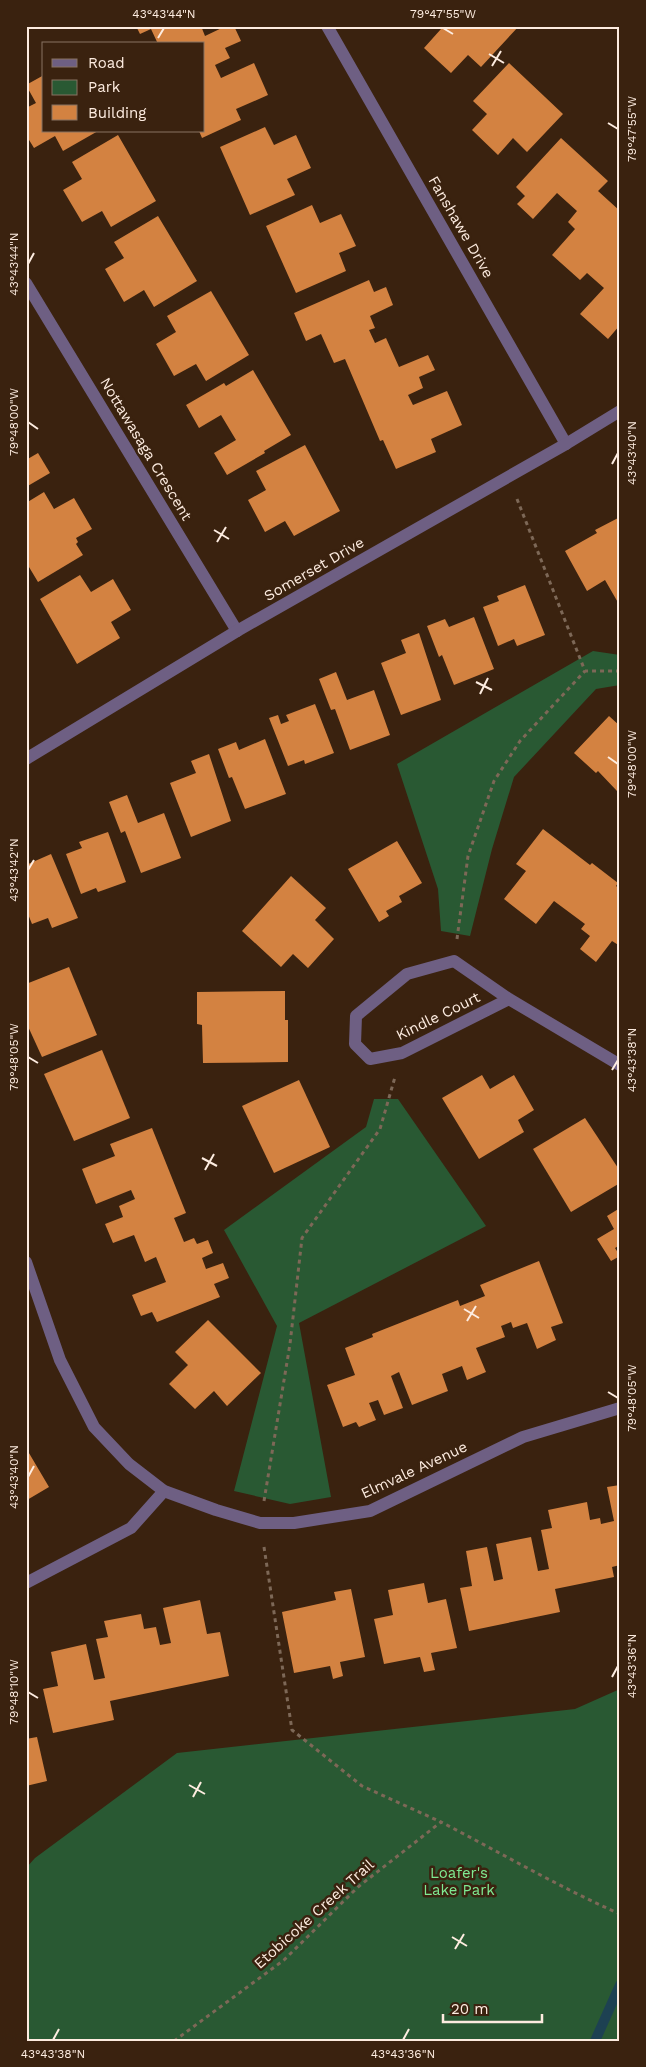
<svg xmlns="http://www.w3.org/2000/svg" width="646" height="2067" font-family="'Work Sans',sans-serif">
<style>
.green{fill:#295933}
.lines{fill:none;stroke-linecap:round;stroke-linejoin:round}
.stream{stroke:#1d4152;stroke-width:10}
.building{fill:#d38241}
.path{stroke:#7d6857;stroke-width:3;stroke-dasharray:4 4;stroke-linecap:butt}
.minor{stroke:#6e5f83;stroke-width:12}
.ticks{fill:none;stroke:#fdece0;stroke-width:2}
.labels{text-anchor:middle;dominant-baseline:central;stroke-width:5;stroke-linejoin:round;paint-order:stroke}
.street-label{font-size:15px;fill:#fdece0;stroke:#3a220f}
.park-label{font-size:15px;fill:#7feb93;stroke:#3a220f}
.neatline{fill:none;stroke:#fdece0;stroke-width:2}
.ticks-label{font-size:12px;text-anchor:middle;fill:#fdece0}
</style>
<rect width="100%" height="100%" fill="#3a220f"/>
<g class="green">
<path d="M593 651 620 655V685L596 689 514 777 492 849 470 936 441 931 438 889 397 764Z"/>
<path d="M374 1099H398L486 1226 299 1323 331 1497 290 1504 234 1491 277 1326 224 1230 366 1127Z"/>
<path d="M620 1689V2041H26V1868L35 1858 177 1753 575 1709Z"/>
</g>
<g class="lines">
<path class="stream" d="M595 2041 620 1985"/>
</g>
<g class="building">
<path d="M136 26H201L205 36 226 26H234L241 41 225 48 230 58 215 65 221 78 254 63 268 95 236 109 241 120 202 138 199 131H204V44H158L151 29 140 34Z"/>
<path d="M438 26H519L481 67 468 55 451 73 424 48 441 29Z"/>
<path d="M509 63 563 114 527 152 513 138 498 155 472 130 487 114 473 101Z"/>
<path d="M44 75V131H98L63 151 55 136 34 148 26 135V108L36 103 26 85Z"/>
<path d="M265 127 274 145 296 135 311 168 287 179 295 195 250 215 220 147Z"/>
<path d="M118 135 156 201 111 227 102 211 82 222 63 190 82 179 72 162Z"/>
<path d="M561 138 608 181 598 191 620 211V325L608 339 580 314 604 288 587 273 580 280 552 255 575 229 568 222 577 211 557 193 533 219 517 204 525 196 516 187Z"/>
<path d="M312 205 320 223 341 214 356 246 339 253 346 271 296 293 266 226Z"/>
<path d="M158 216 197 281 154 307 144 290 124 302 105 269 124 258 114 242Z"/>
<path d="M369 280 374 292 386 287 393 305 370 316 375 328 369 330 375 343 386 338 399 367 428 355 435 370 419 377 423 388 408 395 413 405 447 391 462 425 431 439 436 452 396 469 383 440 380 441 345 359 334 363 321 334 306 341 294 313Z"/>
<path d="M211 291 249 355 206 381 196 364 174 376 156 344 176 332 167 316Z"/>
<path d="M253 370 291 435 264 451 265 453 227 475 214 453 236 440 221 415 199 428 186 405 224 383 226 386Z"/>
<path d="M305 445 340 511 294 536 285 521 265 532 248 500 266 490 256 471Z"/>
<path d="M38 453 50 473 26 487V460Z"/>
<path d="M44 492 54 509 74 498 92 529 76 538 78 542 76 544 83 555 38 582 26 562V503Z"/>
<path d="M620 517V606L605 580 587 591 565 551 597 533 595 530Z"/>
<path d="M80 575 91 592 113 579 131 610 111 622 120 638 77 664 40 599Z"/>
<path d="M525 585 545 635 517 646 514 639 498 646 483 607 499 601 497 596Z"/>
<path d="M474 617 494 669 454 685 442 655 439 657 427 626 445 619 449 627Z"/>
<path d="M419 633 441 700 401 715 381 663 406 653 401 640Z"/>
<path d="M336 672 347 700 374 690 390 735 350 750 335 709 331 710 319 679Z"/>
<path d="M315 704 334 753 305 764 304 760 288 766 269 718 278 715 281 724 289 721 286 715Z"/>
<path d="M609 716 620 726V788L617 791 598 771 596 773 574 753Z"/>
<path d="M265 739 286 794 245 809 232 777 229 778 218 749 236 742 239 750Z"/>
<path d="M209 754 231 821 191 837 170 783 196 773 191 761Z"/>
<path d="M127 795 138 823 164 813 181 858 141 873 125 831 121 833 109 802Z"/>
<path d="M543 829 590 865 592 863 618 883 616 886 620 889V946L612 941 596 962 580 949 590 936 581 929 585 924 554 901 536 924 504 899 526 871 516 864Z"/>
<path d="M108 832 126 882 98 892 96 888 81 894 66 854 82 848 79 842Z"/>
<path d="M397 841 422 883 399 896 402 902 386 911 389 916 379 922 348 869Z"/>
<path d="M51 854 78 918 52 928 48 918 32 924 26 909V865Z"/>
<path d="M291 876 326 908 315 920 334 939 308 968 293 954 281 967 242 931Z"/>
<path d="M69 967 97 1035 42 1057 26 1022V984Z"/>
<path d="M285 991V1020H288V1062L203 1063 202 1025 197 1024V992Z"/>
<path d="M102 1050 130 1118 74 1141 44 1074Z"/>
<path d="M482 1075 490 1089 514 1075 534 1110 518 1120 524 1132 479 1159 442 1098Z"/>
<path d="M299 1080 330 1147 274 1173 242 1106Z"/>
<path d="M585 1118 620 1171V1183L571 1212 533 1149Z"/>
<path d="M152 1128 186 1213 174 1218 184 1242 194 1238 197 1244 208 1240 213 1253 202 1258 206 1269 223 1263 229 1278 214 1284 220 1297 157 1322 152 1312 141 1316 132 1295 166 1282 156 1257 145 1262 134 1235 113 1243 105 1224 123 1217 119 1206 135 1199 131 1190 96 1204 82 1169 115 1156 110 1144Z"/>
<path d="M620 1208V1245L615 1248 620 1256 611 1261 597 1239 614 1229 607 1216Z"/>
<path d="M539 1261 563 1323 551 1327 556 1340 537 1349 527 1323 513 1328 511 1322 501 1326 505 1337 476 1348 486 1372 467 1380 462 1366 442 1374 448 1391 412 1405 399 1372 391 1376 403 1408 384 1415 378 1400 369 1403 376 1420 359 1427 356 1422 343 1427 327 1385 355 1375 345 1348 373 1337 372 1334 458 1300 460 1306 485 1296 480 1285Z"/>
<path d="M208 1320 261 1373 227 1406 214 1391 195 1409 169 1384 188 1365 175 1352Z"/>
<path d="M26 1448 49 1487 27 1500 29 1504 26 1506Z"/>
<path d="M620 1485V1565L612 1567 614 1577 555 1589 560 1612 469 1631 460 1588 472 1586 466 1551 487 1547 494 1581 503 1579 496 1544 531 1537 538 1571 549 1569 541 1530 552 1528 548 1510 587 1502 590 1520 600 1518 601 1524 614 1521 607 1487Z"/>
<path d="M424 1583 428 1603 446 1599 457 1648 431 1653 435 1670 424 1672 420 1657 384 1664 374 1619 393 1615 388 1590Z"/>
<path d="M351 1589 365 1657 340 1662 343 1676 333 1679 330 1666 294 1673 282 1612 336 1600 334 1592Z"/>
<path d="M200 1600 207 1634 220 1632 229 1676 110 1701 114 1720 53 1733 43 1689 58 1686 51 1652 86 1644 94 1680 105 1678 96 1639 108 1637 104 1621 141 1614 144 1629 156 1627 160 1645 171 1643 163 1608Z"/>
<path d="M37 1737 47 1781 26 1786V1739Z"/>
</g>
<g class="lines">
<g class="path">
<path d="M517 499 585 671H620"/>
<path d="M457 939 468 856 494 781 520 741 585 671"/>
<path d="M264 1501 290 1344 302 1238 380 1129 395 1077"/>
<path d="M264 1547 292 1730 362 1786 441 1822"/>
<path d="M174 2041 284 1960 358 1887 441 1822C501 1853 559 1887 620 1914"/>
</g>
<g class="minor">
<path d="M327 26 566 444"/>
<path d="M26 283 237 631"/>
<path d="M26 759 237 631 566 444 620 411"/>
<path d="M509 999 402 1053 370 1059 355 1044 356 1016 407 974 454 961 509 999 620 1065"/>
<path d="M26 1262 60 1360 94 1427 129 1464 164 1491 216 1510 260 1523H294L370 1511 523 1437 620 1408"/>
<path d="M26 1583 131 1528 164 1491"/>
</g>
</g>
<path class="ticks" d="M443 28 453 34M158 38 164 28M489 54 504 63M492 66 501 51M608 123 618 129M28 264 34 253M28 422 38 429M612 464 618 453M214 530 229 539M217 542 226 527M476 682 492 690M480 694 488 678M608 757 618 764M28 870 34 860M28 1057 38 1063M612 1070 618 1060M202 1158 217 1166M205 1170 214 1154M464 1309 479 1318M467 1321 476 1306M608 1392 618 1398M28 1477 34 1466M612 1677 618 1666M28 1692 38 1698M189 1785 205 1794M193 1797 201 1782M452 1937 467 1946M455 1949 464 1934M53 2040 59 2029M403 2040 409 2029"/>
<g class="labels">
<g class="street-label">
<text transform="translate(461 227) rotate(60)">Fanshawe Drive</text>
<text transform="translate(146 449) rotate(59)">Nottawasaga Crescent</text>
<text transform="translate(314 569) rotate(-30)">Somerset Drive</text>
<text transform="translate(438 1016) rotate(-26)">Kindle Court</text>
<text transform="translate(414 1470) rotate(-25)">Elmvale Avenue</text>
<text transform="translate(314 1914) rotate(-42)">Etobicoke Creek Trail</text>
</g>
<g class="park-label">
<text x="459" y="1873">Loafer's<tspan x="459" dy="17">Lake Park</tspan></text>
</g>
</g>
<rect width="646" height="2067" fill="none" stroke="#3a220f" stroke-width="55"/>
<rect x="42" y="42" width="162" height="90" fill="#3a220f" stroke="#887363"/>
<rect x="52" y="59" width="25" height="8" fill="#6e5f83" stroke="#887363"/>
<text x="88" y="68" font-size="15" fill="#fdece0">Road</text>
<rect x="52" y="80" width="25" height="15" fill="#295933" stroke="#887363"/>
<text x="88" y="92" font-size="15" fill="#fdece0">Park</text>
<rect x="52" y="105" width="25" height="15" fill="#d38241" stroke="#887363"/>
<text x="88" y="118" font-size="15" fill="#fdece0">Building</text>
<path d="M443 2014v8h99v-8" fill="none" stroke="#fdece0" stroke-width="2.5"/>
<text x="451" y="2014" font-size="15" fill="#fdece0" stroke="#3a220f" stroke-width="4" paint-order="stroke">20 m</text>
<rect x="28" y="28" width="590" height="2012" class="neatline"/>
<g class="ticks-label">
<text x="164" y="18">43°43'44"N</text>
<text x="443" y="18">79°47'55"W</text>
<text transform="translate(632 129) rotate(-90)" y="4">79°47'55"W</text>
<text transform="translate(14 264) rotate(-90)" y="4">43°43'44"N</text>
<text transform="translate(14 422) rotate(-90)" y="4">79°48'00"W</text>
<text transform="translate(632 453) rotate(-90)" y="4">43°43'40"N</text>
<text transform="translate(632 764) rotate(-90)" y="4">79°48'00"W</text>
<text transform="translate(14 870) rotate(-90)" y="4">43°43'42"N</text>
<text transform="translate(14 1057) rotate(-90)" y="4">79°48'05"W</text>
<text transform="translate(632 1060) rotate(-90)" y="4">43°43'38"N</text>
<text transform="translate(632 1398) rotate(-90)" y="4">79°48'05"W</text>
<text transform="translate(14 1477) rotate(-90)" y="4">43°43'40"N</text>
<text transform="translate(632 1666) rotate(-90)" y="4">43°43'36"N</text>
<text transform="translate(14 1692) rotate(-90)" y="4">79°48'10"W</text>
<text x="53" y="2058">43°43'38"N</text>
<text x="403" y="2058">43°43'36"N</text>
</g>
</svg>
